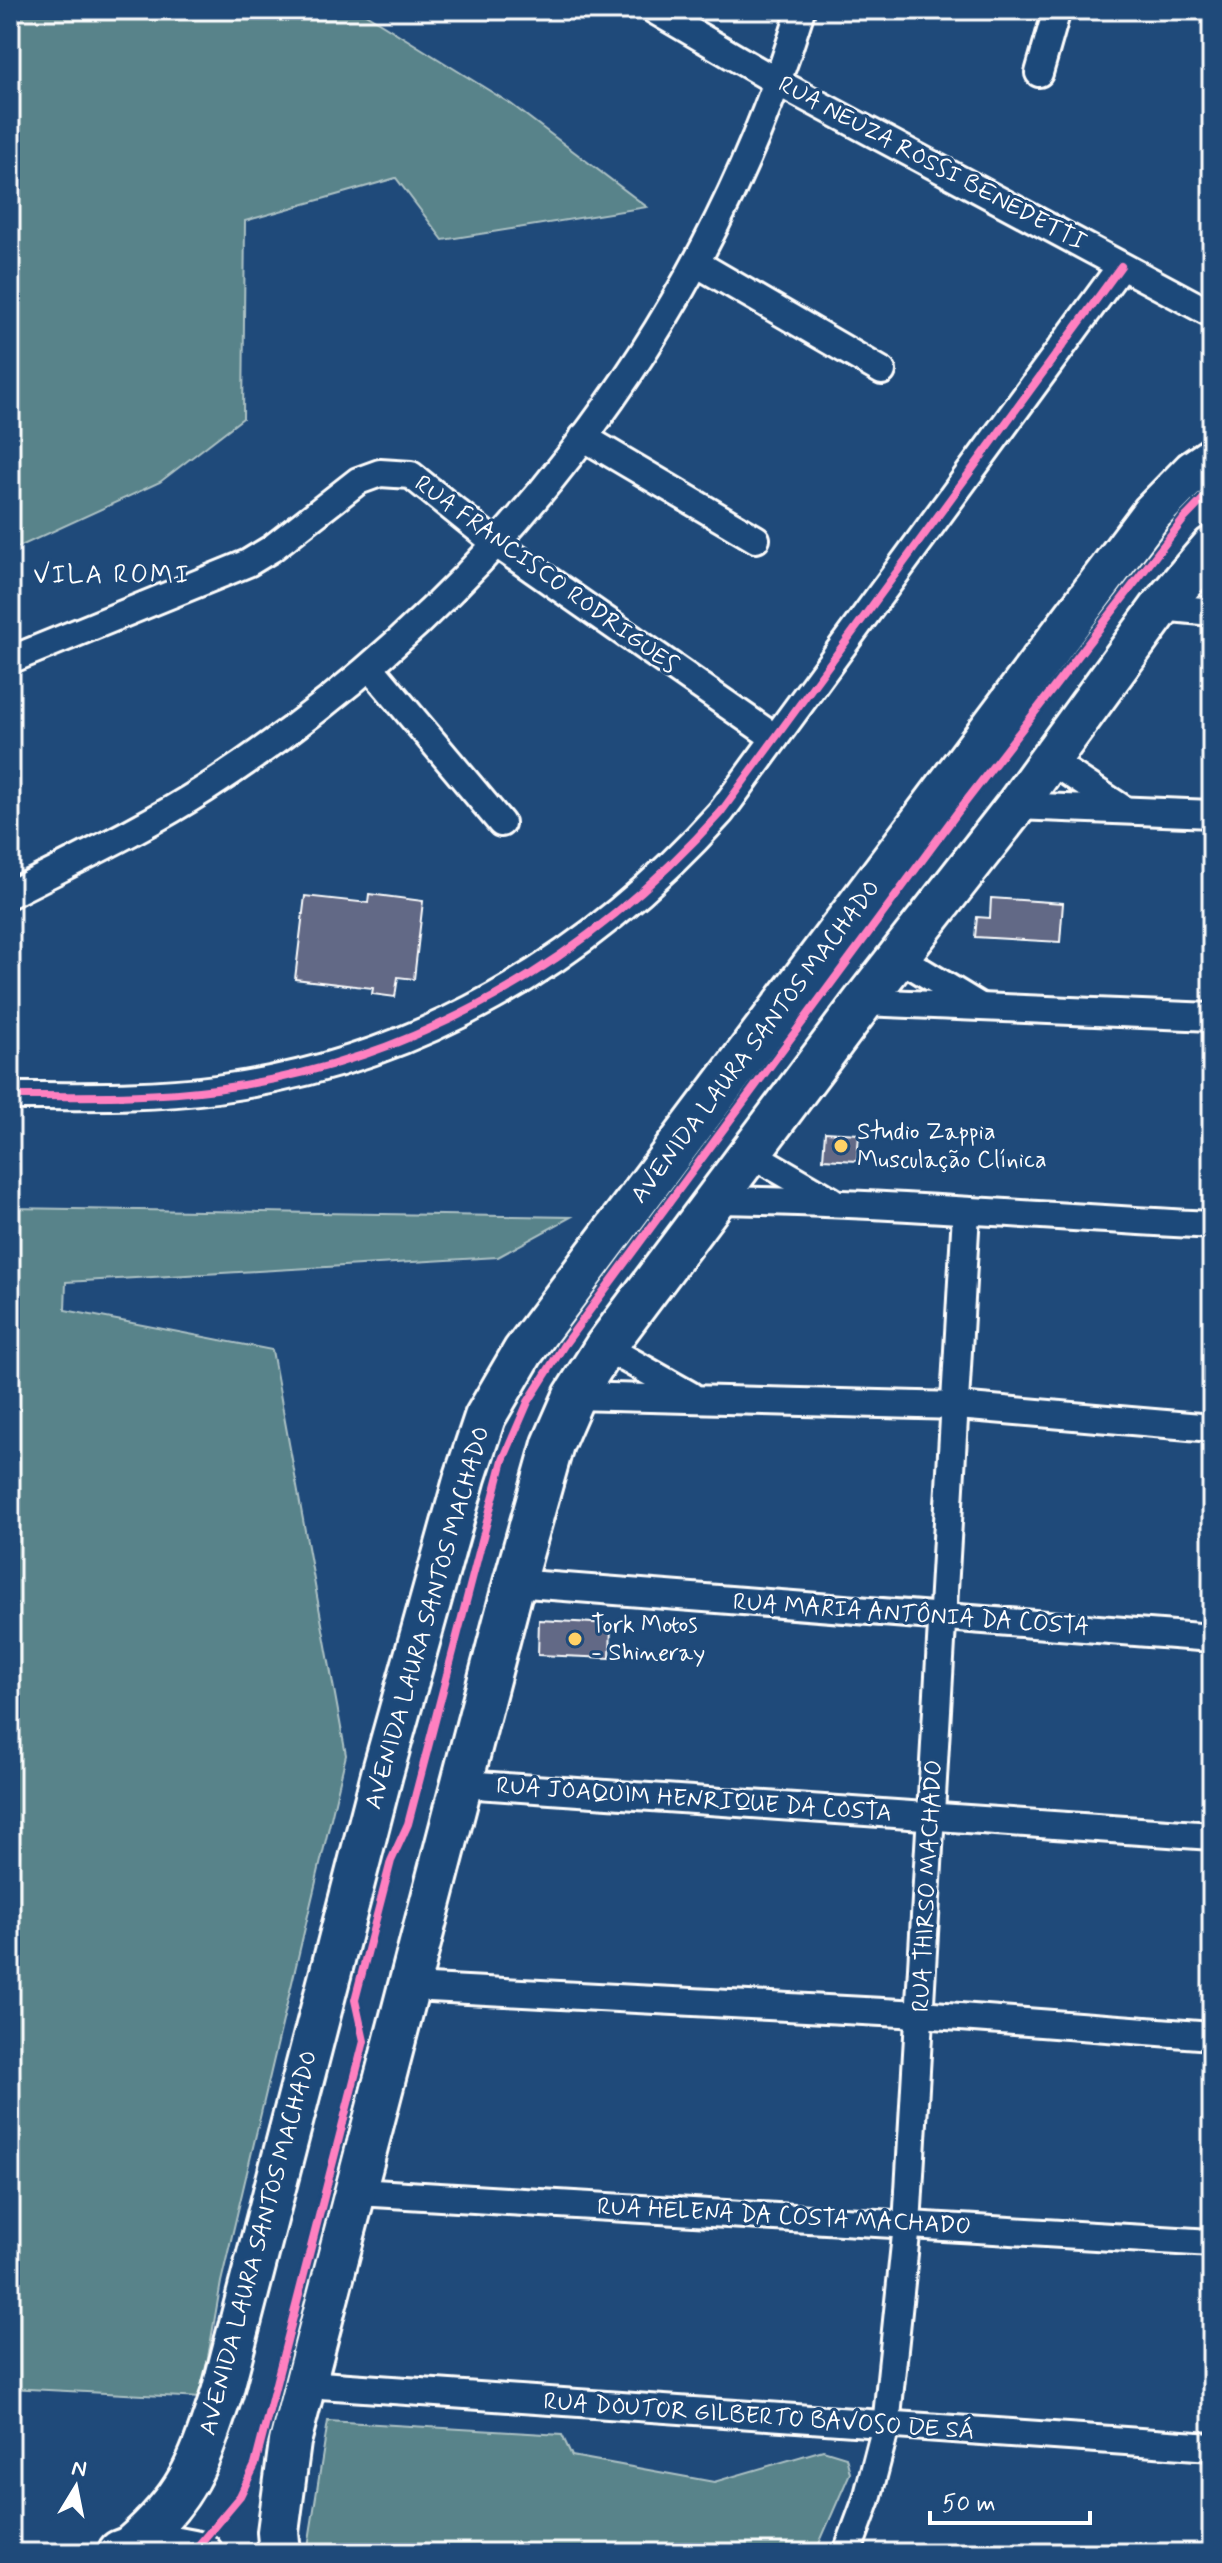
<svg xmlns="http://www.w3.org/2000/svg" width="1222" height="2563" font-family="Mynerve,sans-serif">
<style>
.green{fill:#58838a;stroke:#acc1c4;stroke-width:2}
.building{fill:#626986;stroke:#fff;stroke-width:2}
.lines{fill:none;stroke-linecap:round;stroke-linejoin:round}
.street-casing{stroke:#fff;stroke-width:32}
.primary-casing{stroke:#fff;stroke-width:46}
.street{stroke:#1f4a7a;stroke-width:26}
.primary{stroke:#1f4a7a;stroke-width:40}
.cycleway-casing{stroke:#1f4a7a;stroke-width:13}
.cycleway{stroke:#ff80c0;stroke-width:8}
.poi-dot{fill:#ffd166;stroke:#1f4a7a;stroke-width:3}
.labels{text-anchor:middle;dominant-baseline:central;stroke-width:6;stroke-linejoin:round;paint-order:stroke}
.street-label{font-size:24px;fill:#fff;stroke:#1f4a7a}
.poi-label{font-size:24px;fill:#fff;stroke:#1f4a7a;text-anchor:start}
.neighbourhood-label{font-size:26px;letter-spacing:2px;fill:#fff;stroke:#1f4a7a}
</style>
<rect width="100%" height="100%" fill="#1f4a7a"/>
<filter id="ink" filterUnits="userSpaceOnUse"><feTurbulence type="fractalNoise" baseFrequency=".0125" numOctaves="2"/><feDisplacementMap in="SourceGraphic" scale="16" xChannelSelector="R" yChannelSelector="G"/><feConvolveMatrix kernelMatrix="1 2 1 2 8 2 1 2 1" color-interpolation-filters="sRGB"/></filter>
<g filter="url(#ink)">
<g class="green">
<path d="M10 10H359L511 104 647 207 443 240 396 178 245 221 243 418 160 482 10 551Z"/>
<path d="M10 1208 571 1217 498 1257 66 1282 65 1310 272 1350 346 1755 221 2282 201 2398 10 2388Z"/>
<path d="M328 2421 562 2435 572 2456 714 2482 823 2450 846 2457 850 2473 815 2553H307Z"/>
</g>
<g class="building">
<path d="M369 894 423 901 414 979 398 977 395 997 372 994 373 988 295 979 305 896 368 903Z"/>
<path d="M991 898 1063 903 1060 942 975 937 977 917 990 918Z"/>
<path d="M825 1132 859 1134 857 1161 823 1159Z"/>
<path d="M539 1620 611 1624 610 1658 538 1655Z"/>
</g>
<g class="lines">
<defs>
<g id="street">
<path d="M654 10 779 83 1212 314"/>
<path d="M1039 73 1057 10"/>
<path d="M696 263 882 371"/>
<path d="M583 437 756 539"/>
<path d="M1161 607 1212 612"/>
<path d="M10 660 248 563 271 549 358 481 380 473 411 475 498 545 775 738"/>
<path d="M370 667 501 823"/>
<path d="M1049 760 1125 810"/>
<path d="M1016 806 1212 814"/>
<path d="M10 894C76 860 143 829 205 789 489 606 703 333 801 10"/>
<path d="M898 957 979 1006"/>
<path d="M863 1002 1212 1017"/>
<path d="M10 1096C79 1096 148 1098 216 1089 416 1063 588 961 721 812L1121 266"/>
<path d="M750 1153 831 1200"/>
<path d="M714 1200C880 1202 1046 1217 1212 1225"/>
<path d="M605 1347 690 1395"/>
<path d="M574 1396 958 1406 1212 1428"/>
<path d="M514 1583 1212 1638"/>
<path d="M463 1784 1212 1836"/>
<path d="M411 1987 920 2014 1212 2036"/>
<path d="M357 2192 1212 2243"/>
<path d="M306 2384 1212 2447"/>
<path d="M847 2553 867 2499 886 2426 907 2225 966 1213"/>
</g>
<g id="primary">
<path d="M132 2545C190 2494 198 2464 222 2393L382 1774 465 1477 485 1417 523 1352 1152 513 1193 471 1212 458"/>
<path d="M119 2551C144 2540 176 2547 202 2553"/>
<path d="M280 2553 278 2532 290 2442 514 1583 553 1444 574 1396 605 1347 863 1002 1016 806 1161 607 1212 547"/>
</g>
</defs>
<use href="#street" class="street-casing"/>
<use href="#primary" class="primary-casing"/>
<use href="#street" class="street"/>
<use href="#primary" class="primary"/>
<defs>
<g id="cycleway">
<path d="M10 1096C79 1096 148 1098 216 1089 416 1063 588 961 721 812L1121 266"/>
<path d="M192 2553 240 2496 255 2465 364 2041 355 2000 391 1861 408 1824 503 1460 528 1402 564 1345 957 813 1184 519 1212 490"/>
</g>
</defs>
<use href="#cycleway" class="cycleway-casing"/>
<use href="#cycleway" class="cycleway"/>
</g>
</g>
<g class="poi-dot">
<circle cx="841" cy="1146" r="8"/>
<circle cx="575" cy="1639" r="8"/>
</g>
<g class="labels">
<g class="street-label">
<text transform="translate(932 164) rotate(28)">RUA NEUZA ROSSI BENEDETTI</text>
<text transform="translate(546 575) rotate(36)">RUA FRANCISCO RODRIGUES</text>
<text transform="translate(756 1042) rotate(-53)">AVENIDA LAURA SANTOS MACHADO</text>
<text transform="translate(911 1615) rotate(4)">RUA MARIA ANTÔNIA DA COSTA</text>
<text transform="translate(428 1618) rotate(-74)">AVENIDA LAURA SANTOS MACHADO</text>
<text transform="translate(694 1800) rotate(4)">RUA JOAQUIM HENRIQUE DA COSTA</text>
<text transform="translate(928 1886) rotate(-87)">RUA THIRSO MACHADO</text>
<text transform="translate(784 2217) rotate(3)">RUA HELENA DA COSTA MACHADO</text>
<text transform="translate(259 2243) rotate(-75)">AVENIDA LAURA SANTOS MACHADO</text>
<text transform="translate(759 2417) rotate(4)">RUA DOUTOR GILBERTO BAVOSO DE SÁ</text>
</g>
<g class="poi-label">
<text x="857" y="1132">Studio Zappia<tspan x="857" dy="28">Musculação Clínica</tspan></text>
<text x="591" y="1625">Tork Motos<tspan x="591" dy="28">- Shineray</tspan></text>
</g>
<g class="neighbourhood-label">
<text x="112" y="576">VILA ROMI</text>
</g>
</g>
<rect width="1222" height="2563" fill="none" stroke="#1f4a7a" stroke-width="40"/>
<rect x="20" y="20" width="1182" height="2523" fill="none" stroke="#fff" stroke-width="3" filter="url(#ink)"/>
<g transform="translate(76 2487) rotate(10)" stroke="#1f4a7a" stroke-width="6" paint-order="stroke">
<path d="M0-6L14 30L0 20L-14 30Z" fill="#ffffff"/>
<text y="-12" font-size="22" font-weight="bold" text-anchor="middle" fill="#ffffff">N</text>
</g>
<path d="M930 2511v12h160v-12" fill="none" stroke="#ffffff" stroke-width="4"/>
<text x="942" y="2511" font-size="24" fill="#ffffff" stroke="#1f4a7a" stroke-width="6" paint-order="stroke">50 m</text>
</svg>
